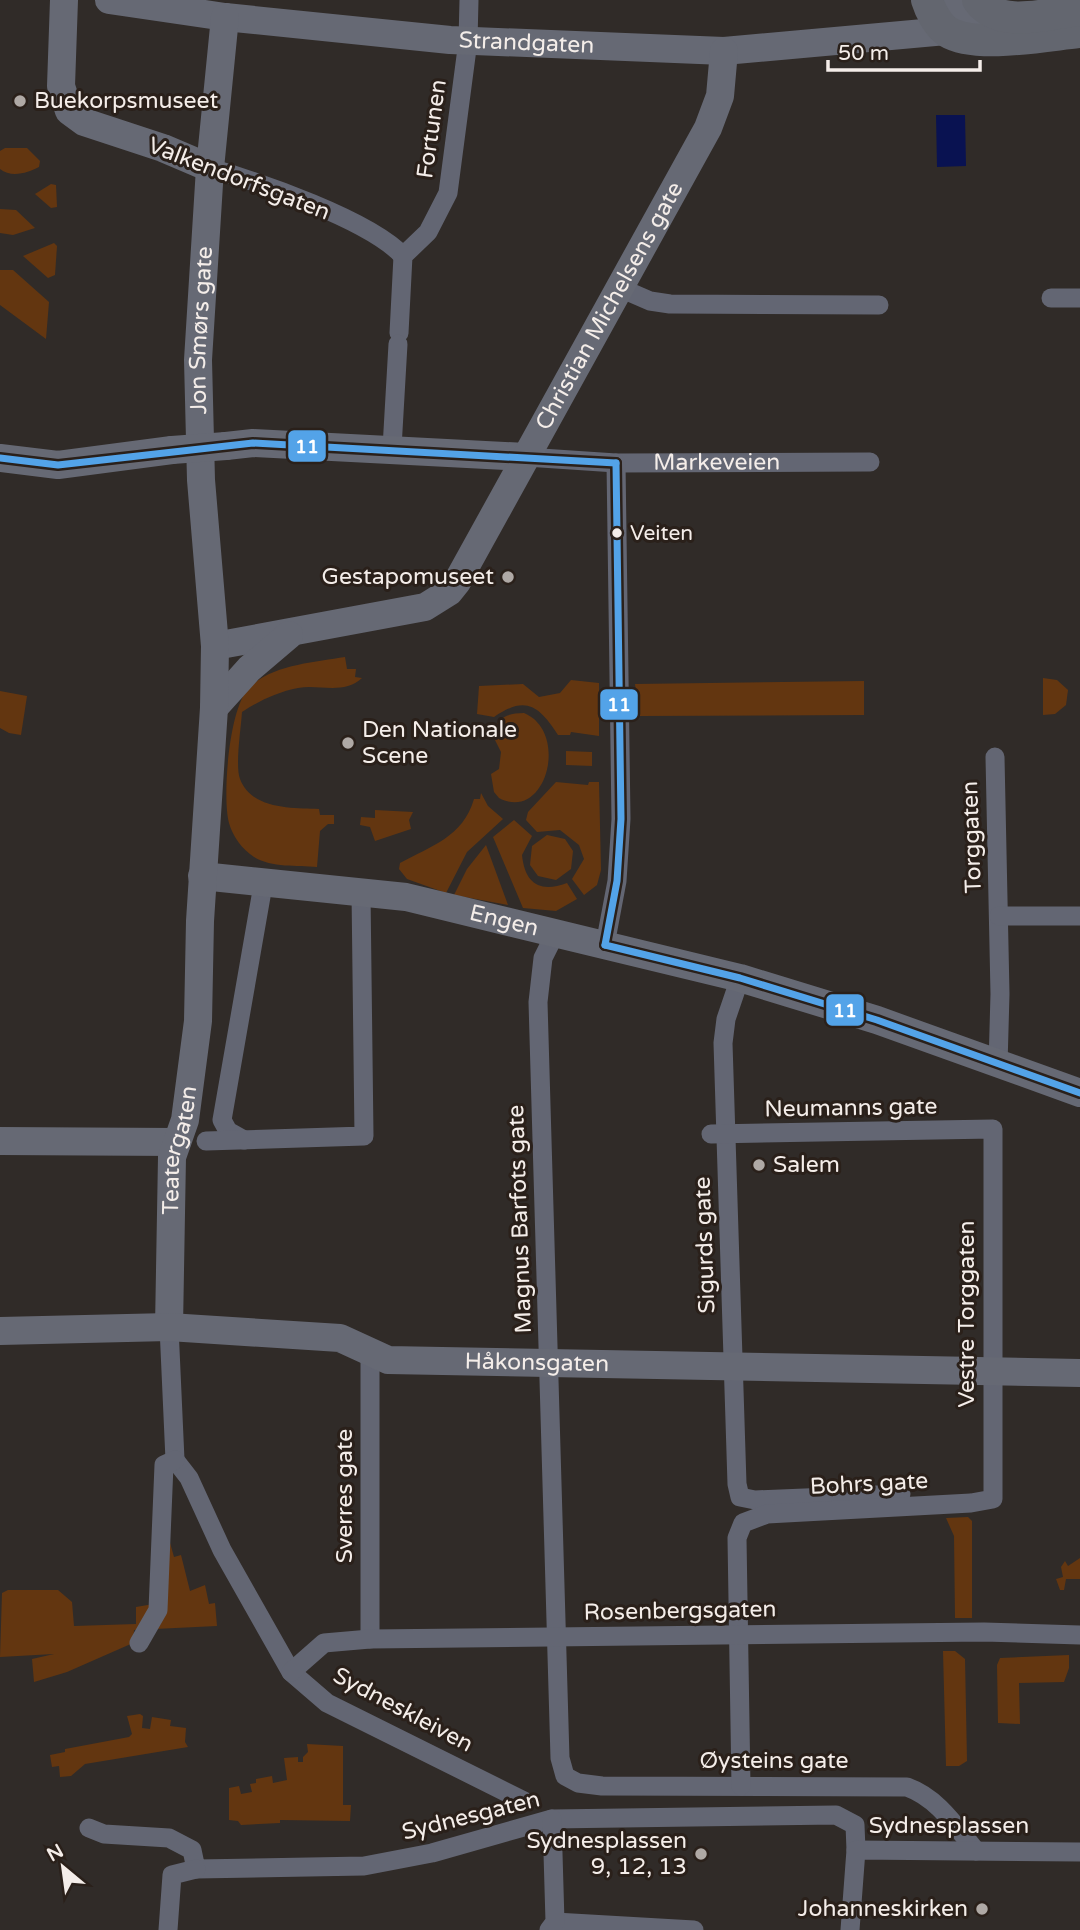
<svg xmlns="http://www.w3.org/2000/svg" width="1080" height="1930" font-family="'Varela Round',sans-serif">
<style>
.green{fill:#633610}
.water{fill:#091251}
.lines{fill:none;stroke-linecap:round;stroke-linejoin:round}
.street{stroke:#636673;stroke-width:19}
.secondary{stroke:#666974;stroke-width:28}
.primary{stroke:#63666f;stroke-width:32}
.secondary-bridge{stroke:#666974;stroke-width:28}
.bus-1-casing{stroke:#2a201a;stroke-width:12}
.bus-1{stroke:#53a3e8;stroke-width:7}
.poi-dot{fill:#afa9a5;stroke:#2a201a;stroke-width:2.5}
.bus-dot{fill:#f4ede9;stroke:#2a201a;stroke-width:2.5}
.labels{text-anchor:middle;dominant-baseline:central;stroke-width:6;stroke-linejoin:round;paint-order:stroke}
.bus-label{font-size:21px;fill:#f4ede9;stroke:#2a201a;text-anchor:start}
.street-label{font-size:23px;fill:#f4ede9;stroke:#2a201a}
.poi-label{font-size:23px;fill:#f4ede9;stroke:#2a201a;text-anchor:start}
.line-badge{stroke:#2a201a;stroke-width:2.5}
.badge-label{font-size:19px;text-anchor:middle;font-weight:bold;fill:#fff}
</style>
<rect width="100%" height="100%" fill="#302b28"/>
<g class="green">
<path d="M5 148H27L40 161 39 167C28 173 11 178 0 169V151Z"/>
<path d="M51 184 56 185 57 207 51 208 35 194Z"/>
<path d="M0 209 16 210 35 228 13 235 0 233Z"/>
<path d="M54 243 57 246 55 275 48 278 23 256Z"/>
<path d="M0 270H13L49 302 46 339 0 305Z"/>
<path d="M345 657 347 669H356L355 677 362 678C344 695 319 684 298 688 277 692 259 701 242 712 241 728 235 766 240 779 252 810 293 808 319 809L320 815H334V824H328L320 831 317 867C297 865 272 868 254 857 242 849 233 837 229 823 222 797 229 707 249 688 271 665 315 662 345 657Z"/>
<path d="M1043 678 1057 680 1068 690 1066 705 1055 714 1043 715Z"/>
<path d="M571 680 599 683V736L571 732 570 735H558C539 706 526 695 494 717L477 714 479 686 523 684 539 697 560 693Z"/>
<path d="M864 681V715L639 716 635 684Z"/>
<path d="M0 691 27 696 21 735 9 733 0 728Z"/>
<path d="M524 713C570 732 546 823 499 798L494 792 491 774 499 769 501 752 492 734C497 718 507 713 524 713Z"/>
<path d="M566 751 592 752V766L566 765Z"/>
<path d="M556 782 588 785 589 782H599L601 870 597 885 584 895 572 879 584 859 579 845 560 830 537 832 526 820 528 812Z"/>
<path d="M481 793 488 806 503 819 467 852 446 893 407 879 399 869 400 863C431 846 463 837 474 799H480Z"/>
<path d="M375 810 413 812 409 820 411 829 375 841 370 827 360 825 361 817 375 818Z"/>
<path d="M514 820 532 836 522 855C525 884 540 893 567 883L577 899 556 911 523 908 493 837Z"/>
<path d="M547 835 565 839 573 851 571 869 556 880 538 876 530 865 532 846Z"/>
<path d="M486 845 508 905 454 895 467 869Z"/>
<path d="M968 1517 972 1521V1618H955L954 1536 946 1518Z"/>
<path d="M169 1539 174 1557 181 1555 190 1591 205 1585 209 1604 215 1603 217 1626 134 1630 133 1643 67 1672 34 1682 32 1659 54 1654 0 1657 2 1593 8 1590H58L72 1602 74 1626 136 1624V1607L165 1602Z"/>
<path d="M1080 1558V1579H1066L1064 1590H1060L1056 1579 1063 1577 1061 1567 1065 1561 1068 1566Z"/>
<path d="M943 1651H955L965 1659 967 1761 959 1766H946Z"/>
<path d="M1069 1655V1668L1064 1682 1019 1683 1020 1724 998 1723 997 1665 1000 1658Z"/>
<path d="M140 1714 143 1716 142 1728 150 1729 152 1717 171 1720 170 1726 186 1728 185 1742 188 1747 85 1764 71 1776 60 1777 59 1766 52 1767 50 1755 65 1752V1749L129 1737 132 1734 127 1716Z"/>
<path d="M307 1744 343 1746V1805H351L350 1821 280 1820V1823L241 1825 238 1821 229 1820V1788L239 1786 241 1794 252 1792 250 1784 256 1783V1779L272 1776 273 1783 287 1780 284 1758 298 1757V1762H303V1757L308 1752Z"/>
</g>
<path class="water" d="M936 115H965L966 166 937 167Z"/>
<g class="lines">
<g class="street">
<path d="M210 168C259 182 370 220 403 256"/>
<path d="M620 288 650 301 670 304 879 305"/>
<path d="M1051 298H1080"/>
<path d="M399 333 403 256 428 232 448 193 468 41 469 0"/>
<path d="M392 448 398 344"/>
<path id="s1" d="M526 457 616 463 870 462"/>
<path d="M995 757 1000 994 998 1065"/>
<path d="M999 916H1080"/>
<path d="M555 934 543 958 538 1002 560 1758 565 1776 578 1783 602 1786 907 1787C938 1798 956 1827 976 1851"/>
<path d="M605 945 617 881 621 819 616 463"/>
<path d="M740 978 726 1019 723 1043 737 1484 740 1497 755 1500 901 1494"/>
<path d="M711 1134 993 1129V1499L971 1503 767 1514 743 1523 737 1538 741 1786"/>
<path d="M244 1140 228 1131 222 1120 263 885"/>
<path d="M206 1141 364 1136 361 892"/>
<path d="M169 1327 175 1460"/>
<path d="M370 1353V1639"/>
<path d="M175 1460 189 1478 222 1550 291 1672 327 1703 524 1801"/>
<path d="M139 1643 158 1610 164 1465 175 1460"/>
<path d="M291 1672 324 1643 370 1639 984 1632 1080 1635"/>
<path d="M89 1828 104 1834 169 1838 192 1850 196 1869 364 1866 432 1853 552 1819 836 1815 855 1825 856 1850"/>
<path d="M555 1922 694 1930"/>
<path d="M168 1930 172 1875 196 1869"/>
<path d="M549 1930 555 1922 552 1819"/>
<path d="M850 1930 856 1850 1080 1852"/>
</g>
<g class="secondary">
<path d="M64 0 61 86 69 111 84 122 163 148 210 168"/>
<path id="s2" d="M109 0 225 17 450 40 724 51 946 31"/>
<path d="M955 0C969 14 983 17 1003 18"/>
<path d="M226 446 253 443 526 457"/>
<path d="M0 458 58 465 172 450"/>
<path id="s3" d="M215 646 425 607 449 592 457 582 708 128 720 96 724 51"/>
<path d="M214 708 249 669 289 635"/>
<path id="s4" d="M202 876 406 897 740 978 877 1020 1080 1093"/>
<path d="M0 1141 177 1142"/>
<path id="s5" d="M169 1327 172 1157 185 1120 198 1021 200 921 214 708 215 646 201 480 198 360 210 168 225 17"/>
<path id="s6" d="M0 1331 169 1327 340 1338 388 1360 1080 1373"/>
</g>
<g class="primary">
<path d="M927 0C930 10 938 26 948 32 976 49 1048 35 1080 32"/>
<path d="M978 0C1000 30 1048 13 1080 10"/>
</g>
<path class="secondary-bridge" d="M172 450 226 446"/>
<defs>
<g id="bus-1">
<path d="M0 458 58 465 253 443 616 463"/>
<path d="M605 945 740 978 877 1020 1080 1093"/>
<path d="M605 945 617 881 621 819 616 463"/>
</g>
</defs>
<use href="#bus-1" class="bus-1-casing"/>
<use href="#bus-1" class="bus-1"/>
</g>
<g class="poi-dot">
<circle cx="20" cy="101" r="7"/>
<circle cx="508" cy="577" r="7"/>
<circle cx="348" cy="743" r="7"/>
<circle cx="759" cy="1165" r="7"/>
<circle cx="701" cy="1854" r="7"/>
<circle cx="982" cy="1909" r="7"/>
</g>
<circle class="bus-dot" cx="617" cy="533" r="6"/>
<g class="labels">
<g class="bus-label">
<text x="630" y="533">Veiten</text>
</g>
<g class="street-label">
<text stroke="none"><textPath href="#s2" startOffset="420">Strandgaten</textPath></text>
<text transform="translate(432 129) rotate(-82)">Fortunen</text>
<text transform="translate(239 179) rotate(21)">Valkendorfsgaten</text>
<text stroke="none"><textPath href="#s3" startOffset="570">Christian Michelsens gate</textPath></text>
<text stroke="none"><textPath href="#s5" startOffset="1001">Jon Smørs gate</textPath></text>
<text stroke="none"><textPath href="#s1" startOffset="191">Markeveien</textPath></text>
<text transform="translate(972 837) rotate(-92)">Torggaten</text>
<text stroke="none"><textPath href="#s4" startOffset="306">Engen</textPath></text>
<text transform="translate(851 1108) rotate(-1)">Neumanns gate</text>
<text stroke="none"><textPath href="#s5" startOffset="178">Teatergaten</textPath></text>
<text transform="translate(520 1219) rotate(-92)">Magnus Barfots gate</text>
<text transform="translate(705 1245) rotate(-92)">Sigurds gate</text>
<text transform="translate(967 1314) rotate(-90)">Vestre Torggaten</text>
<text stroke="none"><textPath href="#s6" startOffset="542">Håkonsgaten</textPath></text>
<text transform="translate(869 1484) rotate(-3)">Bohrs gate</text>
<text transform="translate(345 1496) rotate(-90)">Sverres gate</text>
<text transform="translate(680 1611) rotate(-1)">Rosenbergsgaten</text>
<text transform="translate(403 1710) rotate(28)">Sydneskleiven</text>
<text x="774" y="1761">Øysteins gate</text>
<text transform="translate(471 1816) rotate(-14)">Sydnesgaten</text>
<text x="949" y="1826">Sydnesplassen</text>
</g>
<g class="poi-label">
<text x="34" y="101">Buekorpsmuseet</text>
<text x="494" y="577" text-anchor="end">Gestapomuseet</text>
<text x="362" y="730">Den Nationale<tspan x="362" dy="26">Scene</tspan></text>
<text x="773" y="1165">Salem</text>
<text x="687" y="1841" text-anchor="end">Sydnesplassen<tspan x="687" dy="26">9, 12, 13</tspan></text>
<text x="968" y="1909" text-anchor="end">Johanneskirken</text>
</g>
</g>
<g class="line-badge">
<rect x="287" y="429" width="40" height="34" rx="7" fill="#53a3e8"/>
<rect x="599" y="688" width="40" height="33" rx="7" fill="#53a3e8"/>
<rect x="825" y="993" width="40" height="34" rx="7" fill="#53a3e8"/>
</g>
<g class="badge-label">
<text x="307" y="453">11</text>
<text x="619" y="711">11</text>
<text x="845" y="1017">11</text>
</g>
<g transform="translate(63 1867) rotate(331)" stroke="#2a201a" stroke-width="5" paint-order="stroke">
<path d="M0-5L12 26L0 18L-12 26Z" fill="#f4ede9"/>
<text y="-10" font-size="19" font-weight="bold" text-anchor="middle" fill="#f4ede9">N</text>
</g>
<path d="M828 60v10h152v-10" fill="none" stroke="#f4ede9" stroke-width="3.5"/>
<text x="838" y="60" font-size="21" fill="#f4ede9" stroke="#2a201a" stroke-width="5" paint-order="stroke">50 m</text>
</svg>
